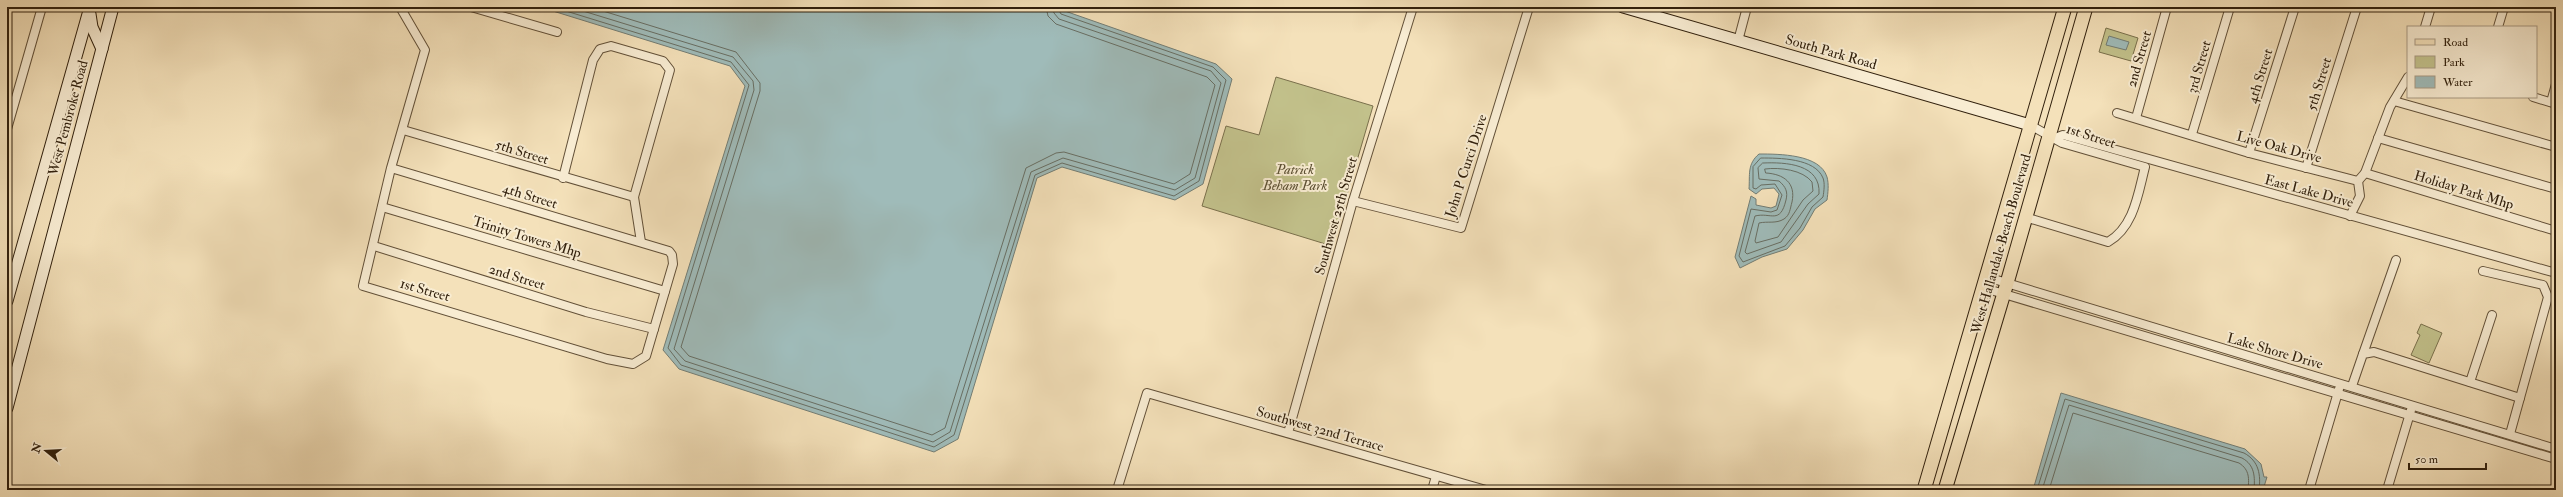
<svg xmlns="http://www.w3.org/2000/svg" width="2563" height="497" font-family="'IM FELL Double Pica',serif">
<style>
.green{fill:#c2c18b;stroke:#7a704c}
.water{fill:#9fbbb9;stroke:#737d74}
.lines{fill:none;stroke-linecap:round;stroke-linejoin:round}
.shore{stroke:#686e63;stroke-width:1}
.street-casing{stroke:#625038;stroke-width:10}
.secondary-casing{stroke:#31200d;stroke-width:13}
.primary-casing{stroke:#31200d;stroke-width:15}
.street{stroke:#f8ecd2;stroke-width:8}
.secondary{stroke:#f8ecd2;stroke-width:11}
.primary{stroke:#f4e1ba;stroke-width:13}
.labels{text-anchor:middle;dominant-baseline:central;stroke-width:4;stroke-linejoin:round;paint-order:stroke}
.street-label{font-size:14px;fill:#31200d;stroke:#f8ecd2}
.park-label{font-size:14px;font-style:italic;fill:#5c5033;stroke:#f8ecd2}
</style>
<rect width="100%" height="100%" fill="#f4e1ba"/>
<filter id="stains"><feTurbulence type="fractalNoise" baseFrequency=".005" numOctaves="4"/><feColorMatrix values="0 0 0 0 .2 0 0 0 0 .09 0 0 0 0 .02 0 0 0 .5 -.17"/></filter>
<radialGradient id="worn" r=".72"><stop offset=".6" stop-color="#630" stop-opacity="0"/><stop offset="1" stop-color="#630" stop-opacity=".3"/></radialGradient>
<g class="green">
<path d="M2106 28 2138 38 2131 61 2099 52Z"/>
<path d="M1276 77 1373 106 1332 246 1202 206 1226 126 1259 135Z"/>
<path d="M2421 324 2442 333 2429 363 2411 355 2420 335 2417 333Z"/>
</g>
<g class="water">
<path d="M540 7H1060L1062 10 1216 64 1232 79 1203 184 1175 200 1062 167 1037 178 958 439 934 452 679 369 663 350 745 86 730 66Z"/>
<path d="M2109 36 2129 42 2126 50 2106 45Z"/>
<path d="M1759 154C1779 154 1820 154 1827 177 1829 184 1828 193 1827 200L1815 209 1803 230 1787 249 1762 257 1740 268 1735 257 1751 196 1756 199V205L1771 208 1776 206 1779 194 1774 188 1762 189 1756 194 1749 189C1750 175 1747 164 1759 154Z"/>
<path d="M2061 393 2245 449 2261 464 2264 477H2267L2263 490H2033Z"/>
</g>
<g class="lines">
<g class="shore">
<path d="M553 7 731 62 749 85 668 348 681 365 934 447 954 435 1035 175 1062 163 1174 196 1199 181 1226 80 1213 67 1061 14 1057 7"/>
<path d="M570 7 733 57 753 81 754 90 674 349 685 361 933 442 950 432 1031 172 1063 158 1175 190 1195 178 1221 83 1211 71 1059 19 1054 13 1052 7"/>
<path d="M590 7 736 52 760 83V91L681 347 689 356 932 435 945 428 1026 168 1056 153 1064 152 1174 184 1190 174 1215 85 1207 77 1056 24 1048 16 1046 7"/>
<path d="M1761 158C1779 158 1815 158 1823 178 1825 183 1824 191 1823 197L1812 207 1800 228 1785 246 1743 262 1739 256 1751 209 1771 212 1777 210 1782 195 1775 184 1761 185 1756 189 1753 188V167Z"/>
<path d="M1763 163C1786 162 1821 164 1819 194L1808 204 1781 242 1747 254 1745 252 1755 216C1771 212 1780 225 1786 200 1788 192 1786 187 1779 181L1759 179 1758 168Z"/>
<path d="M1765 169C1780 167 1803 170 1812 182L1813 191 1803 200 1778 237 1756 243 1755 241 1759 223C1768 221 1776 224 1784 219 1790 215 1790 209 1792 202 1796 183 1784 174 1766 173Z"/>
<path d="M2037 490 2065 399 2244 453C2259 461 2261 475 2259 490"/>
<path d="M2042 490 2069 405 2242 458C2255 465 2255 477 2254 490"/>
<path d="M2049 490 2073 413 2239 463C2250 470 2249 479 2248 490"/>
</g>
<defs>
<g id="street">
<path d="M471 7 557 32"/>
<path d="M2425 27 2431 7"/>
<path d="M2498 27 2504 7"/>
<path d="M1738 41 1747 7"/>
<path d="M2533 97 2556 104"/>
<path d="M2394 101 2556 147"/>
<path d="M2551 102 2556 84"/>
<path d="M2117 113 2249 153 2358 181 2365 173 2390 107 2408 77"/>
<path d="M2136 118 2167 7"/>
<path d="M7 129 42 7"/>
<path d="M403 130 634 197"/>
<path d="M2192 134 2230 7"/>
<path d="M2055 138 2063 135 2556 273"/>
<path d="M2378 138 2556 189"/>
<path d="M2249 153 2295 7"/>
<path d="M391 168 669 251 672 255 673 264 646 356 633 364 607 359 363 286 391 168 425 50 400 7"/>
<path d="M2306 168 2357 7"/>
<path d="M2365 173 2556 231"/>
<path d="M563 178 593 60 600 49 611 46 663 61 670 70 634 197 641 242"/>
<path d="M1353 201 1461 228 1529 7"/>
<path d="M382 207 665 291"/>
<path d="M2350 216 2360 196 2358 181"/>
<path d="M2025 217 2108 242C2134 227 2138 194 2145 167L2062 143 2030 125"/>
<path d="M374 246 586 312 654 329"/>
<path d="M2483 271 2543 285 2548 297 2510 434"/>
<path d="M1987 277 2556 449"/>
<path d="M1984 288 2556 459"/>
<path d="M2363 354 2396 260"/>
<path d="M2470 382 2492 315"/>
<path d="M2352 386 2363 354 2374 352 2520 398"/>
<path d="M1288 433 1353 201 1413 7"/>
<path d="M1117 490 1147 393 1486 490"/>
<path d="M1432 490 1436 476"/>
<path d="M2309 490 2339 389"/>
<path d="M2387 490 2411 410"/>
</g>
<g id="secondary">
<path d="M1623 7 2030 125"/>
<path d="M90 14 92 27 102 49"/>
<path d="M7 301 90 7"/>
<path d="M7 408 113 7"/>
</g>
<g id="primary">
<path d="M1924 490 2065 7"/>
<path d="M1945 490 2007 283 2086 7"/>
</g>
</defs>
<use href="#street" class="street-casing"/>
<use href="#secondary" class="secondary-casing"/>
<use href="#primary" class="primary-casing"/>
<use href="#street" class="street"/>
<use href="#secondary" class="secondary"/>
<use href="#primary" class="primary"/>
</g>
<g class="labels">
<g class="street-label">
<text transform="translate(1831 52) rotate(16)">South Park Road</text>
<text transform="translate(2139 59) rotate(-74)">2nd Street</text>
<text transform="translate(2199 67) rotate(-74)">3rd Street</text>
<text transform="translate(2260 76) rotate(-73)">4th Street</text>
<text transform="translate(2319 84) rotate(-73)">5th Street</text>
<text transform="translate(68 118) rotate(-75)">West Pembroke Road</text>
<text transform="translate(2091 136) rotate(18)">1st Street</text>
<text transform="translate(2279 147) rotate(15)">Live Oak Drive</text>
<text transform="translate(522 152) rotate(17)">5th Street</text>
<text transform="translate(1466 166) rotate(-72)">John P Curci Drive</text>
<text transform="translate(2464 190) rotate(17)">Holiday Park Mhp</text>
<text transform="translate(2309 191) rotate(15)">East Lake Drive</text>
<text transform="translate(530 196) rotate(17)">4th Street</text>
<text transform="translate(1336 216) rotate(-74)">Southwest 25th Street</text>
<text transform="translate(527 237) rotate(17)">Trinity Towers Mhp</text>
<text transform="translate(2001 244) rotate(-74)">West Hallandale Beach Boulevard</text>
<text transform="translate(517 277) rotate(17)">2nd Street</text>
<text transform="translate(425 290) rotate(16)">1st Street</text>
<text transform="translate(2275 351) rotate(16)">Lake Shore Drive</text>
<text transform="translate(1320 429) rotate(16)">Southwest 32nd Terrace</text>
</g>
<g class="park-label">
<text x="1295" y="169">Patrick<tspan x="1295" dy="16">Beham Park</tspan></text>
</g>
</g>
<rect width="2563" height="497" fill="none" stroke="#f4e1ba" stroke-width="24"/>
<rect x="8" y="8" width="2547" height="481" fill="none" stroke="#31200d" stroke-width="2"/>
<rect x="12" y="12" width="2539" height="473" fill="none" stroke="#31200d"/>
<rect x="2407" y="26" width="130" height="72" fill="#f8ecd2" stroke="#a89a83"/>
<rect x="2415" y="39" width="20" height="6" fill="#f4e1ba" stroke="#a89a83"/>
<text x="2443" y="46" font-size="12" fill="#31200d">Road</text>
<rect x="2415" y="56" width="20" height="12" fill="#c2c18b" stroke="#a89a83"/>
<text x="2443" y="66" font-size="12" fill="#31200d">Park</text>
<rect x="2415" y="76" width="20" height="12" fill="#9fbbb9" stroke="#a89a83"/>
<text x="2443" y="86" font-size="12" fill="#31200d">Water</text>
<g transform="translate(46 451) rotate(288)" stroke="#f8ecd2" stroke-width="3" paint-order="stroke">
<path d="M0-3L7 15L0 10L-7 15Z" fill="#31200d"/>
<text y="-6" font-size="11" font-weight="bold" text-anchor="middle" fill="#31200d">N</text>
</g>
<path d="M2409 463v6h77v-6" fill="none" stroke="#31200d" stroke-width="2"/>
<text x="2415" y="463" font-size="12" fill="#31200d" stroke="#f8ecd2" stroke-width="3" paint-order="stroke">50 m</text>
<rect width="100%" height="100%" filter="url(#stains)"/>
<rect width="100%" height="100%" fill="url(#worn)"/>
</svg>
